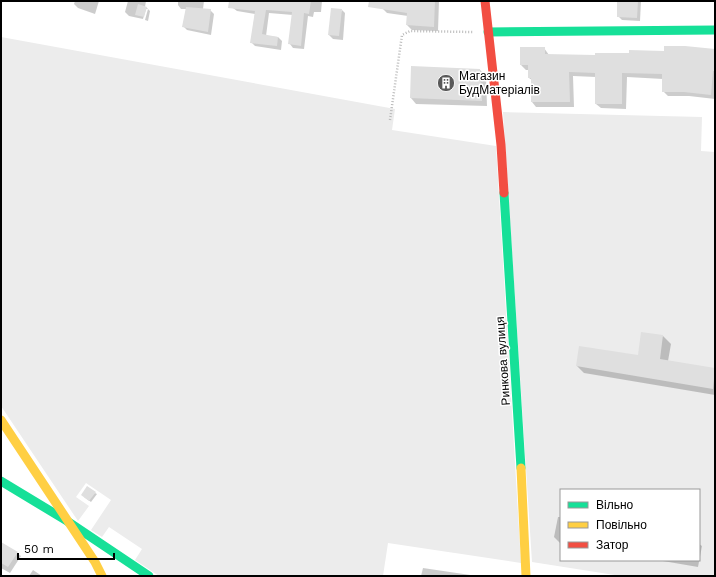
<svg xmlns="http://www.w3.org/2000/svg" width="716" height="577" font-family="'Work Sans',sans-serif">
<style>
.green{fill:#ececec;fill-rule:evenodd}
.shadow{fill:#0003}
.building{fill:#dfdfdf}
.lines{fill:none;stroke-linecap:round;stroke-linejoin:round}
.path{stroke:#b9b9b9;stroke-width:2.5;stroke-dasharray:1 2;stroke-linecap:butt}
.fast{stroke:#16e098;stroke-width:9}
.slow{stroke:#ffcf43;stroke-width:9}
.jam{stroke:#f24e42;stroke-width:9}
.labels{text-anchor:middle;dominant-baseline:central;stroke-width:3;stroke-linejoin:round;paint-order:stroke}
.poi-label{font-size:12px;fill:#000;stroke:#fff;text-anchor:start}
.street-label{font-size:12px;fill:#000;stroke:#fff}
</style>
<rect width="100%" height="100%" fill="#fff"/>
<g class="green">
<path d="M1 37 395 109 392 130 496 146 521 563 388 543 383 576H159L135 560 142 549 109 527 102 537 91 530 111 500 86 483 76 497 89 506 78 521 1 406Z"/>
<path d="M503 112 702 117 701 151 715 152V576H621L532 562ZM561 490H699V560H561Z"/>
</g>
<g class="shadow">
<path d="M75 1H99L95 14 78 8 74 4Z"/>
<path d="M128 1H146L145 7 147 8 150 11 148 21 145 20 148 9H146L143 19 129 16 125 12Z"/>
<path d="M178 1H204L203 9 210 10 214 14 211 35 187 30 183 26 187 9H181L178 5Z"/>
<path d="M234 1H322L321 12H314L313 17 308 16 304 49 293 48 290 44 293 15 269 13 266 36 278 37 282 41 281 50 255 46 251 42 255 14 237 11 233 8Z"/>
<path d="M384 1H439L438 31 412 30 407 25 408 16 387 13 383 9Z"/>
<path d="M619 1H641L640 21 622 20 618 16Z"/>
<path d="M342 10 345 13 343 40 333 39 329 35Z"/>
<path d="M544 48 549 55 596 56 715 50V99L689 96H668L663 91V79L627 77 626 109 601 108 596 104V77L573 76 574 107H536L532 102V80L529 78V70H526L521 65Z"/>
<path d="M480 70 486 76 487 106 416 104 411 98Z"/>
<path d="M663 336 671 344 668 361 715 369V395L584 373 577 366 638 356Z"/>
<path d="M95 493 97 494 91 502 84 497Z"/>
<path d="M558 517H561V544L554 537Z"/>
<path d="M1 543 21 556 10 573 1 568Z"/>
<path d="M699 544 702 546 698 567 657 560H699Z"/>
<path d="M423 568 477 576H421Z"/>
<path d="M33 570 42 576H29Z"/>
</g>
<g class="building">
<path d="M229 1H311L309 14 304 13 301 46 288 44 292 12 266 10 262 34 278 37 277 46 250 43 255 11 228 8Z"/>
<path d="M369 1H435L434 27 406 25 407 13 368 7Z"/>
<path d="M617 1H638L637 18 617 17Z"/>
<path d="M138 4 147 7 144 17 135 15Z"/>
<path d="M186 7 211 9 208 32 182 27Z"/>
<path d="M331 8 342 9 339 36 328 35Z"/>
<path d="M664 46H685L715 49V71H713L711 95 684 92H662V74L622 73V104H595V73L569 72 570 102H531V78H528V65H520V47H545V54L595 55V53H629V50L664 51Z"/>
<path d="M411 66 480 69 482 101 410 98Z"/>
<path d="M641 332 663 335 660 359 715 368 713 389 576 366 579 346 638 355Z"/>
<path d="M87 486 96 492 89 501 81 495Z"/>
<path d="M1 542 18 552 8 567 1 563Z"/>
</g>
<g class="lines">
<path class="path" d="M390 120 402 35 410 31 473 32"/>
<g class="fast">
<path d="M488 32 715 30"/>
<path d="M504 193 521 468"/>
<path d="M1 481 67 521 149 576"/>
</g>
<g class="slow">
<path d="M1 420 95 562 102 576"/>
<path d="M521 468 526 576"/>
</g>
<path class="jam" d="M485 1 501 145 504 193"/>
</g>
<defs>
<symbol id="building-disc" viewBox="-11 -11 22 22"><circle r="9.5" fill="#595959" stroke="#fff"/><path d="M-4-6H4V6H1V3H-1V6H-4ZM-2.5-4.3h1.7v1.8h-1.7ZM.8-4.3h1.7v1.8H.8ZM-2.5-1h1.7V.8h-1.7ZM.8-1h1.7V.8H.8Z" fill="#fff"/></symbol>
</defs>
<g fill-rule="evenodd">
<use href="#building-disc" x="436" y="73" width="20" height="20"/>
</g>
<g class="labels">
<g class="poi-label">
<text x="459" y="76">Магазин<tspan x="459" dy="14">БудМатеріалів</tspan></text>
</g>
<g class="street-label">
<text transform="translate(503 361) rotate(-94)">Ринкова вулиця</text>
</g>
</g>
<rect width="716" height="577" fill="none" stroke="#000000" stroke-width="4"/>
<rect x="560" y="489" width="140" height="72" fill="#ffffff" stroke="#999999"/>
<rect x="568" y="502" width="20" height="6" fill="#16e098" stroke="#999999"/>
<text x="596" y="509" font-size="12" fill="#000000">Вільно</text>
<rect x="568" y="522" width="20" height="6" fill="#ffcf43" stroke="#999999"/>
<text x="596" y="529" font-size="12" fill="#000000">Повільно</text>
<rect x="568" y="542" width="20" height="6" fill="#f24e42" stroke="#999999"/>
<text x="596" y="549" font-size="12" fill="#000000">Затор</text>
<path d="M18 553v6h96v-6" fill="none" stroke="#000000" stroke-width="2"/>
<text x="24" y="553" font-size="12" fill="#000000" stroke="#ffffff" stroke-width="3" paint-order="stroke">50 m</text>
</svg>
